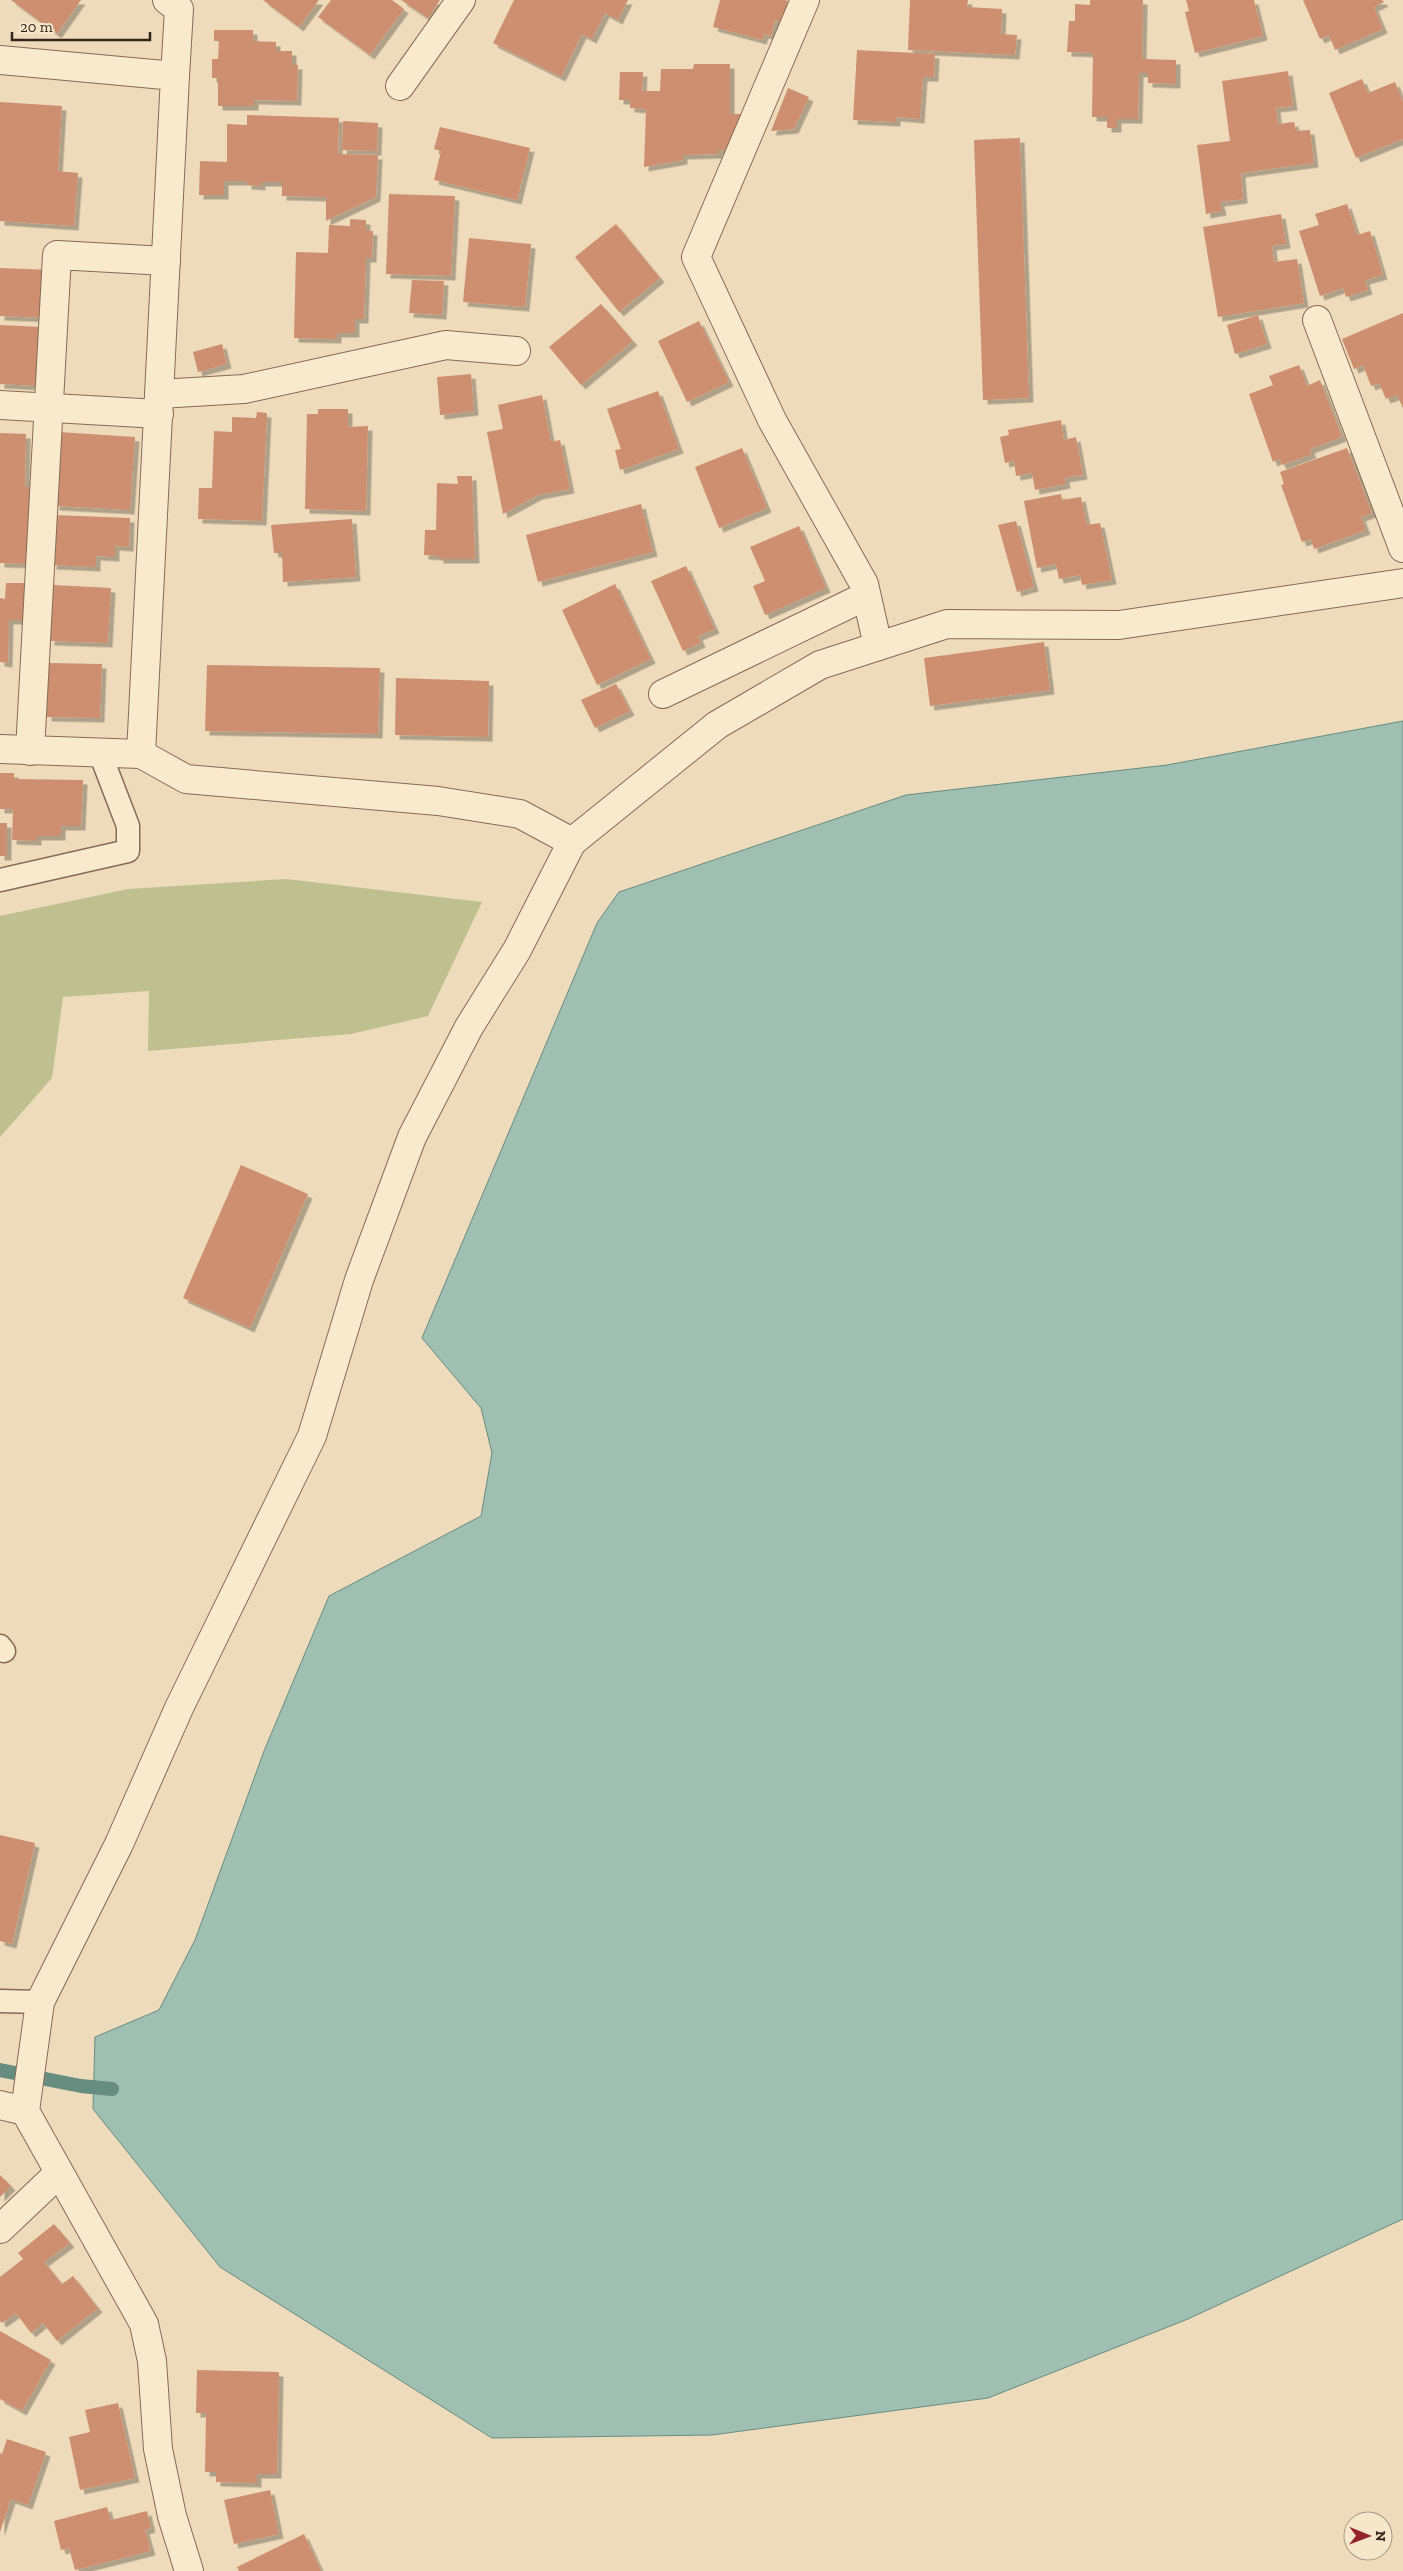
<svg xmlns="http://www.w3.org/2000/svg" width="1403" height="2571" font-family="'Zilla Slab',serif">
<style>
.cemetery{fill:#bec08f}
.water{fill:#9fbfb3;stroke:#678c80}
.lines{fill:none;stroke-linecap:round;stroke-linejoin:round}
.stream{stroke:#678c80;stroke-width:14}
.building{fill:#cd8f6f;filter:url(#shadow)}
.service-casing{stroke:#856b55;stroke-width:25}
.minor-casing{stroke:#856b55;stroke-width:30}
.service{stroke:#f9e9cd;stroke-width:22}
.minor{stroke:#f9e9cd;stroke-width:28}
</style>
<defs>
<filter id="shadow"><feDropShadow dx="4.5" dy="4.5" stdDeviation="0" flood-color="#0004"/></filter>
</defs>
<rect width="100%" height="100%" fill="#eedbbb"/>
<path class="cemetery" d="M286 879 482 902 428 1016 351 1034 148 1051 149 991 63 997 52 1078 0 1137V916L128 889Z"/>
<path class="water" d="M1403 721V2219L1188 2319 988 2398 712 2435 492 2438 220 2267 93 2109 95 2037 159 2010 195 1940 264 1751 329 1596 481 1516 492 1453 481 1408 422 1338 597 923 619 892 906 795 1167 765Z"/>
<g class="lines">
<path class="stream" d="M0 2070 81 2086 112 2089"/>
</g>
<g class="building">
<path d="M11 0H81L57 34Z"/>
<path d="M263 0H319L299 27Z"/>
<path d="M331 0H392L404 9 370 55 318 17Z"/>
<path d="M401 0H440L428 18Z"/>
<path d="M514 0H628L618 20 605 13 592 39 582 34 561 77 493 43Z"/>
<path d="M720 0H785L788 1 782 22 775 20 771 36 764 34 762 40 713 27Z"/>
<path d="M910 0H968L967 7 1002 9 1001 34 1017 35 1015 55 908 50Z"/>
<path d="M1090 0H1143L1142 59 1176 60V84L1148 83V73H1139L1138 119H1117V128H1107V117H1092L1093 53 1067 52 1069 21H1075V4L1090 5Z"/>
<path d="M1186 0H1254L1263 36 1195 53 1185 12 1189 11Z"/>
<path d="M1303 0H1382L1384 2 1374 7 1383 29 1335 50 1329 35 1320 39Z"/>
<path d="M214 30H253V41L276 42V51H292V65H298L297 101 254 100V106H218V78H212V59H218L219 41H214Z"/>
<path d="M857 50 935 54 934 77H923L920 119 896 117V122L853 120Z"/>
<path d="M694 64H730V114H742L728 150H718V154L683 155V160L644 167 646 109 630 108V100H619L620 72H643L642 91H660L661 69H693Z"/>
<path d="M1288 71 1293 106 1276 108 1278 124 1294 122 1296 131 1310 130 1314 163 1241 173 1243 199 1220 202 1222 211 1206 214 1197 145 1230 141 1222 81Z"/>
<path d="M1362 79 1368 93 1395 82 1403 102V139L1356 158 1329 93Z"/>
<path d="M788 88 809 97 794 129 771 131Z"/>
<path d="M0 102 62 106 58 171 78 173 74 226 0 221Z"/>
<path d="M247 115 339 118 338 154 378 155 376 197 326 221V197L282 196V182H261V186L247 185V181H224V195H199L200 161 227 162V124L247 125Z"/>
<path d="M343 121 378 123 377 151 342 150Z"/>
<path d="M440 127 530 148 517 200 434 180 441 151 434 149Z"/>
<path d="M1020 138 1029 398 983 400 974 140Z"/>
<path d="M389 194 455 196 451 276 386 274Z"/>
<path d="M1347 204 1357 235 1370 231 1383 275 1365 280 1368 290 1346 297 1343 288 1320 296 1299 231 1319 225 1315 214Z"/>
<path d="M1281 214 1286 244 1272 246 1274 262 1297 259 1304 303 1218 317 1203 227Z"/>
<path d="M350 219 366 220V230L373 231 372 258H366L364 319H355V333H337V339L294 338 296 252 328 253 329 225 350 226Z"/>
<path d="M616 224 660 278 619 312 575 257Z"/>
<path d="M469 238 531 244 525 307 463 302Z"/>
<path d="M0 268 51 270 49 318 0 316Z"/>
<path d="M412 280 444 281 442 315 409 313Z"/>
<path d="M601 304 633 341 581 385 549 347Z"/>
<path d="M1403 313V408L1397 395 1386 399 1379 383 1371 386 1363 365 1354 369 1342 339Z"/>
<path d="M1258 315 1267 344 1235 354 1227 325Z"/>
<path d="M699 321 729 382 687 402 658 341Z"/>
<path d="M0 325 42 327 40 386 0 384Z"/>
<path d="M222 344 227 364 198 372 193 352Z"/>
<path d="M1299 365 1307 386 1320 380 1342 437 1310 449 1312 454 1282 465 1279 459 1273 462 1249 394 1273 385 1269 376Z"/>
<path d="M471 374 474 411 440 415 437 377Z"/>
<path d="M658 391 679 449 620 470 615 450 621 449 607 409Z"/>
<path d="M542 395 551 442 560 440 570 489 538 495 503 514 487 432 503 429 498 405Z"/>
<path d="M318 409H348V427L368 426 366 511 305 509 307 414H318Z"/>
<path d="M257 412 267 413 262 521 198 519 199 488H212L214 431 232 432V417L256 418Z"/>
<path d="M1061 420 1064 440 1076 437 1083 475 1065 478 1066 484 1035 490 1032 473 1016 476 1014 461 1005 463 1000 437 1009 435 1008 430Z"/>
<path d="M59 432 135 437 130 510 55 506Z"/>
<path d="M0 433 26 434 25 487H32L29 564 0 563Z"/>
<path d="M742 448 767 508 719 528 695 467Z"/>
<path d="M1347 448 1372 513 1361 517 1366 530 1314 549 1311 539 1302 542 1281 485 1284 484 1280 472Z"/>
<path d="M457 476H472L475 559H439V556L424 555 425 530H436L437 483 458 484Z"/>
<path d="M1061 494 1062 500 1081 497 1087 525 1100 523 1112 580 1082 585 1080 575 1059 579 1056 564 1037 568 1024 501Z"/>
<path d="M641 504 653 552 538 582 526 535Z"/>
<path d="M54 515 130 518 129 547 115 546V557L96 556V567L52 565Z"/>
<path d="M352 519 356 577 283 582 282 553H274L271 525Z"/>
<path d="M1016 521 1034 587 1017 592 998 525Z"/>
<path d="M799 526 826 588 765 615 753 586 765 581 750 547Z"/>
<path d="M686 566 715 629 698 636 701 643 683 651 651 581Z"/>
<path d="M6 583H26L25 620H9L8 663 0 662V598L5 599Z"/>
<path d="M615 584 651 659 597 685 562 610Z"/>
<path d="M53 585 111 588 108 643 50 641Z"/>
<path d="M1044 642 1050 690 930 706 924 658Z"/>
<path d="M48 663 102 664 100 718 47 717Z"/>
<path d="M207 665 380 668 378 734 205 731Z"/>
<path d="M396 678 489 681 488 737 395 735Z"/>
<path d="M616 684 630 711 595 728 581 700Z"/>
<path d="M0 773H14V779L83 780 81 826H61V836H37V841L12 840 13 809H0Z"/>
<rect x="0" y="823" width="7" height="33"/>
<path d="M241 1165 308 1194 250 1328 183 1298Z"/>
<path d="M0 1835 35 1843 12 1944 0 1941Z"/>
<path d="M0 2175 11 2186 0 2197Z"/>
<path d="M54 2224 70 2243 44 2262 62 2284 73 2276 98 2308 57 2341 43 2323 31 2333 16 2313 2 2323 0 2321V2277L23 2259 18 2253Z"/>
<path d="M0 2331 51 2360 22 2411 0 2399Z"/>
<path d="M197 2370 279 2372 277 2474H257V2483L216 2482V2472H205L206 2413H196Z"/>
<path d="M118 2403 135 2478 80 2490 69 2437 90 2432 85 2410Z"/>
<path d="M7 2439 46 2452 28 2505 11 2499 0 2532V2453L2 2454Z"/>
<path d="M270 2490 279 2534 234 2544 224 2500Z"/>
<path d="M107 2507 111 2520 147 2511 151 2528 145 2530 151 2551 75 2570 69 2548 61 2550 54 2521Z"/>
<path d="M304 2534 321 2571H239L237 2567Z"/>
</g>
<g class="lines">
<defs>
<g id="service">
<path d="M0 880 128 851V826L100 753"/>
<path d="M0 1646 4 1651"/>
<path d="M0 2001 40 2002"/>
</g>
<g id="minor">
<path d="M167 0 179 9 175 76"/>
<path d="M805 0 696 257 772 420 864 584 878 646"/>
<path d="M0 60 175 76 141 754 0 749"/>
<path d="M400 86 461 0"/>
<path d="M1317 320 1403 548"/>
<path d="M159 394 244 389 446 345 516 351"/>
<path d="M0 405 159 414"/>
<path d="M663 694 866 596"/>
<path d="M30 751 57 255 166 261"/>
<path d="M141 754 186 779 438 801 520 814 572 842"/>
<path d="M0 2105 25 2111"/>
<path d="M0 2229 58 2174"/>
<path d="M189 2571 172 2516 158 2449 152 2361 144 2324 25 2111 40 2002 119 1844 179 1708 312 1436 359 1280 412 1137 469 1027 517 950 572 842 717 725 820 665 947 624 1119 625 1403 583"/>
</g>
</defs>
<use href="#service" class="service-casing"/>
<use href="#minor" class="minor-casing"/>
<use href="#service" class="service"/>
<use href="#minor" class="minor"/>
</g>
<g transform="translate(1368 2536) rotate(91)"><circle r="24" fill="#f6e6ca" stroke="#a89884"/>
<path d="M0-4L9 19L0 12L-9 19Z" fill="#95242d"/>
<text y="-8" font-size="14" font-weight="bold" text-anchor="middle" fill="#34241a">N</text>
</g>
<path d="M12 32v8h138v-8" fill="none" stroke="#34241a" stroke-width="2.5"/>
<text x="20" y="32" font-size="15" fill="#34241a" stroke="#f6e6ca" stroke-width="4" paint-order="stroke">20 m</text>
</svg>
